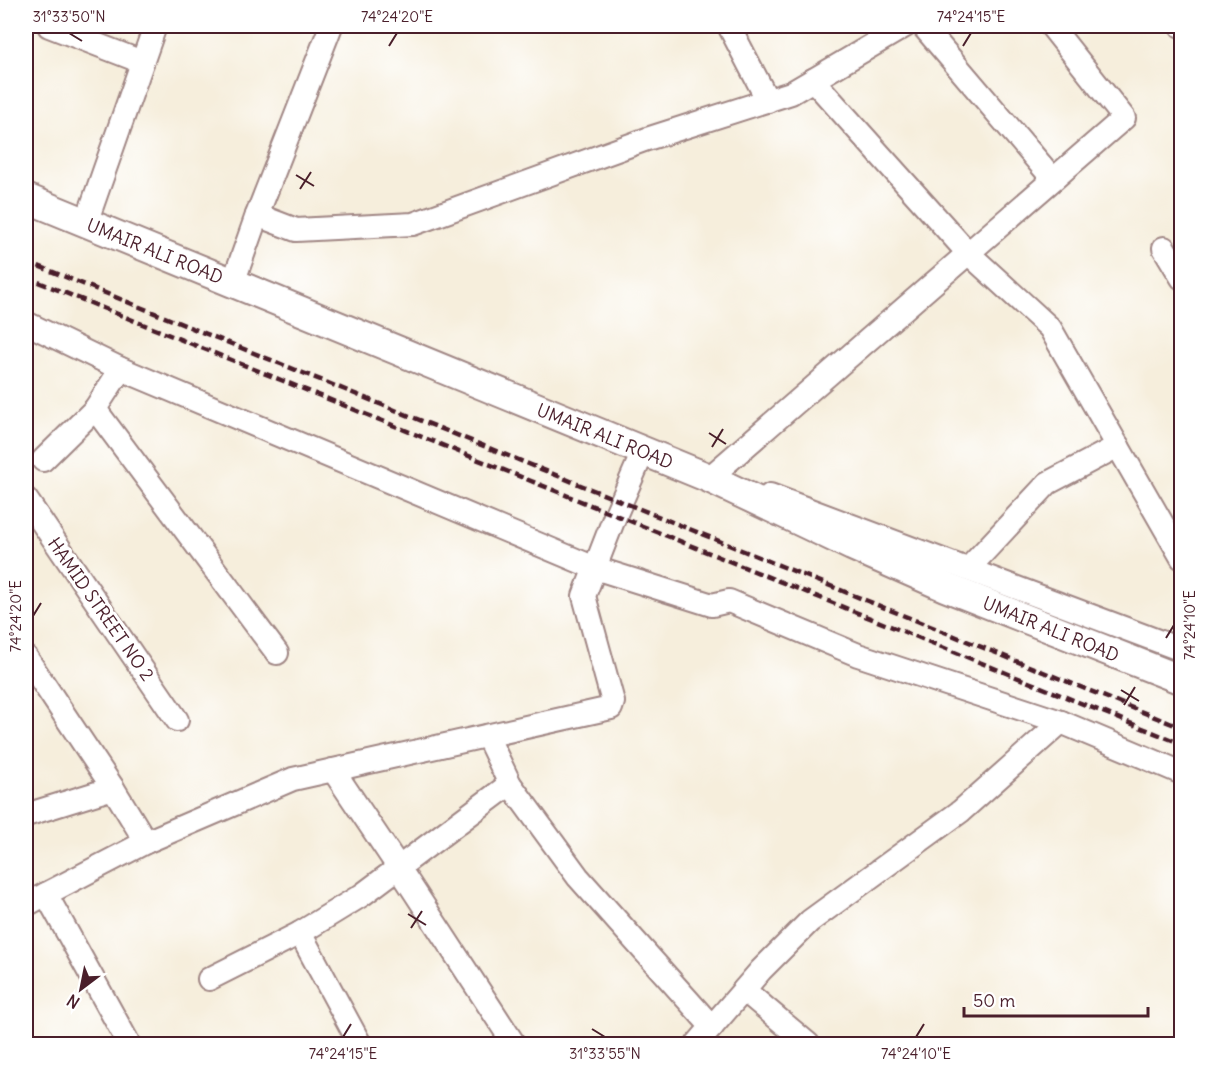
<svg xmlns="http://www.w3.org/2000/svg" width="1207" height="1070" font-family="Delius,sans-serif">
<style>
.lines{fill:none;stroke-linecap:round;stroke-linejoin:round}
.minor-casing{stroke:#a08684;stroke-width:26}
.tertiary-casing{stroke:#a08684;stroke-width:32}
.minor{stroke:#fff;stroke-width:22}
.tertiary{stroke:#fff;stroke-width:28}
.rail{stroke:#4a1f2b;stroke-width:4.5;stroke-dasharray:9 4.5;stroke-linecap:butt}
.ticks{fill:none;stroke:#4a1f2b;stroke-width:2}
.labels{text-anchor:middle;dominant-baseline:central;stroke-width:6;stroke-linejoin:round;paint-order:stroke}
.street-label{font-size:18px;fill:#4a1f2b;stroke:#fff}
.neatline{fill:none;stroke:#4a1f2b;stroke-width:2}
.ticks-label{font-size:15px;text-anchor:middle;fill:#4a1f2b}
</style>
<rect width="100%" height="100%" fill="#fff"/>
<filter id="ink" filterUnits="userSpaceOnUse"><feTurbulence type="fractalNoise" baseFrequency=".0167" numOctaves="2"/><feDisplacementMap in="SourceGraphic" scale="12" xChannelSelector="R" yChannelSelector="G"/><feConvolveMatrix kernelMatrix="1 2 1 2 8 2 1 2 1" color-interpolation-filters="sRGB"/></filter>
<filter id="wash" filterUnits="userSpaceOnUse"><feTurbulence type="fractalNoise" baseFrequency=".008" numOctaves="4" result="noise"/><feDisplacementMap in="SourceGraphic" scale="24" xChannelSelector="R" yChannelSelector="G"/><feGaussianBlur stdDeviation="1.35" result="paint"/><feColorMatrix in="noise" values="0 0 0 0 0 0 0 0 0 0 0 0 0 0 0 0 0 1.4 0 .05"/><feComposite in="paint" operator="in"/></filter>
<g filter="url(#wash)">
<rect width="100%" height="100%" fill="#f6eedc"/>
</g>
<g filter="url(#ink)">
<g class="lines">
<defs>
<g id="minor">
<path d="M49 26 142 62"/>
<path d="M729 26 768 101"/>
<path d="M923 26 1053 179"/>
<path d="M1181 26H1182"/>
<path d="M813 80 968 253 1050 328 1182 558"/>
<path d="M257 215 296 230 413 224 647 139 791 93 905 26"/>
<path d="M86 223 155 26"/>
<path d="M1164 248 1182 278"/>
<path d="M233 283 257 215 331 26"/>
<path d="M26 323 121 369 595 568 712 605 729 601 858 655 1061 722 1182 773"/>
<path d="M95 409 277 653"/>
<path d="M43 460 95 409 121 369"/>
<path d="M709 478 1124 118 1051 26"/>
<path d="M770 495 1182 650"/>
<path d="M26 499 177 720"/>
<path d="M968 569 1048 483 1118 446"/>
<path d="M26 657 113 788"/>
<path d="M487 736 510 784 578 877 712 1027"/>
<path d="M333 770 399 868 514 1044"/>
<path d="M26 815 113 788 146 842"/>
<path d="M46 894 146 842 293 779 611 708 613 702 584 596 615 516 643 452"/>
<path d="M26 905 46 894 129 1044"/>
<path d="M300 933 360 1044"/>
<path d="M209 979 300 933 362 895 510 784"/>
<path d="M744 990 808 1044"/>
<path d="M697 1044 761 970 810 921 961 811 1061 722"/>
</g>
<path id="tertiary" d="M26 198 709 478 852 546 945 587 1182 680"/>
</defs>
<use href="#minor" class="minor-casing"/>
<use href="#tertiary" class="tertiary-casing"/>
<use href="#minor" class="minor"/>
<use href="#tertiary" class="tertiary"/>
<g class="rail">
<path d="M26 261 1182 728"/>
<path d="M26 277 1182 744"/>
</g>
</g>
</g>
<path class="ticks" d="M69 33 82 41M389 46 397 33M963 46 971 33M296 175 314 186M300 189 311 172M709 433 726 444M712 447 723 429M33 616 41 603M1166 638 1174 625M1121 690 1139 701M1124 705 1135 687M408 914 426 925M411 928 422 911M592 1029 605 1037M343 1037 351 1024M916 1037 924 1024"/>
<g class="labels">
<g class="street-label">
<text transform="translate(155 251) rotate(22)">UMAIR ALI ROAD</text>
<text transform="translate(605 436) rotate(22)">UMAIR ALI ROAD</text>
<text transform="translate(101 609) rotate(55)">HAMID STREET NO 2</text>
<text transform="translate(1051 629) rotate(22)">UMAIR ALI ROAD</text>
</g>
</g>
<rect width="1207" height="1070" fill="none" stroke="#fff" stroke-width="66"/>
<g transform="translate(81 989) rotate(212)" stroke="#ffffff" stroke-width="4.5" paint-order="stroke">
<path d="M0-4.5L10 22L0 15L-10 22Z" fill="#4a1f2b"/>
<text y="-9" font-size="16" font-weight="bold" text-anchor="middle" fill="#4a1f2b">N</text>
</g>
<path d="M964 1007v9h184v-9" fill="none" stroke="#4a1f2b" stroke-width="3"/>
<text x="973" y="1007" font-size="18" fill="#4a1f2b" stroke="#ffffff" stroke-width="4.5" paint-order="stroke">50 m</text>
<rect x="33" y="33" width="1141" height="1004" class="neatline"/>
<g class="ticks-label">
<text x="69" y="22">31°33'50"N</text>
<text x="397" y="22">74°24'20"E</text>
<text x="971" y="22">74°24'15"E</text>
<text transform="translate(16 616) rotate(-90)" y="5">74°24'20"E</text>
<text transform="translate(1190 625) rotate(-90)" y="5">74°24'10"E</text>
<text x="343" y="1059">74°24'15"E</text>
<text x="605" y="1059">31°33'55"N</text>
<text x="916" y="1059">74°24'10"E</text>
</g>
</svg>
